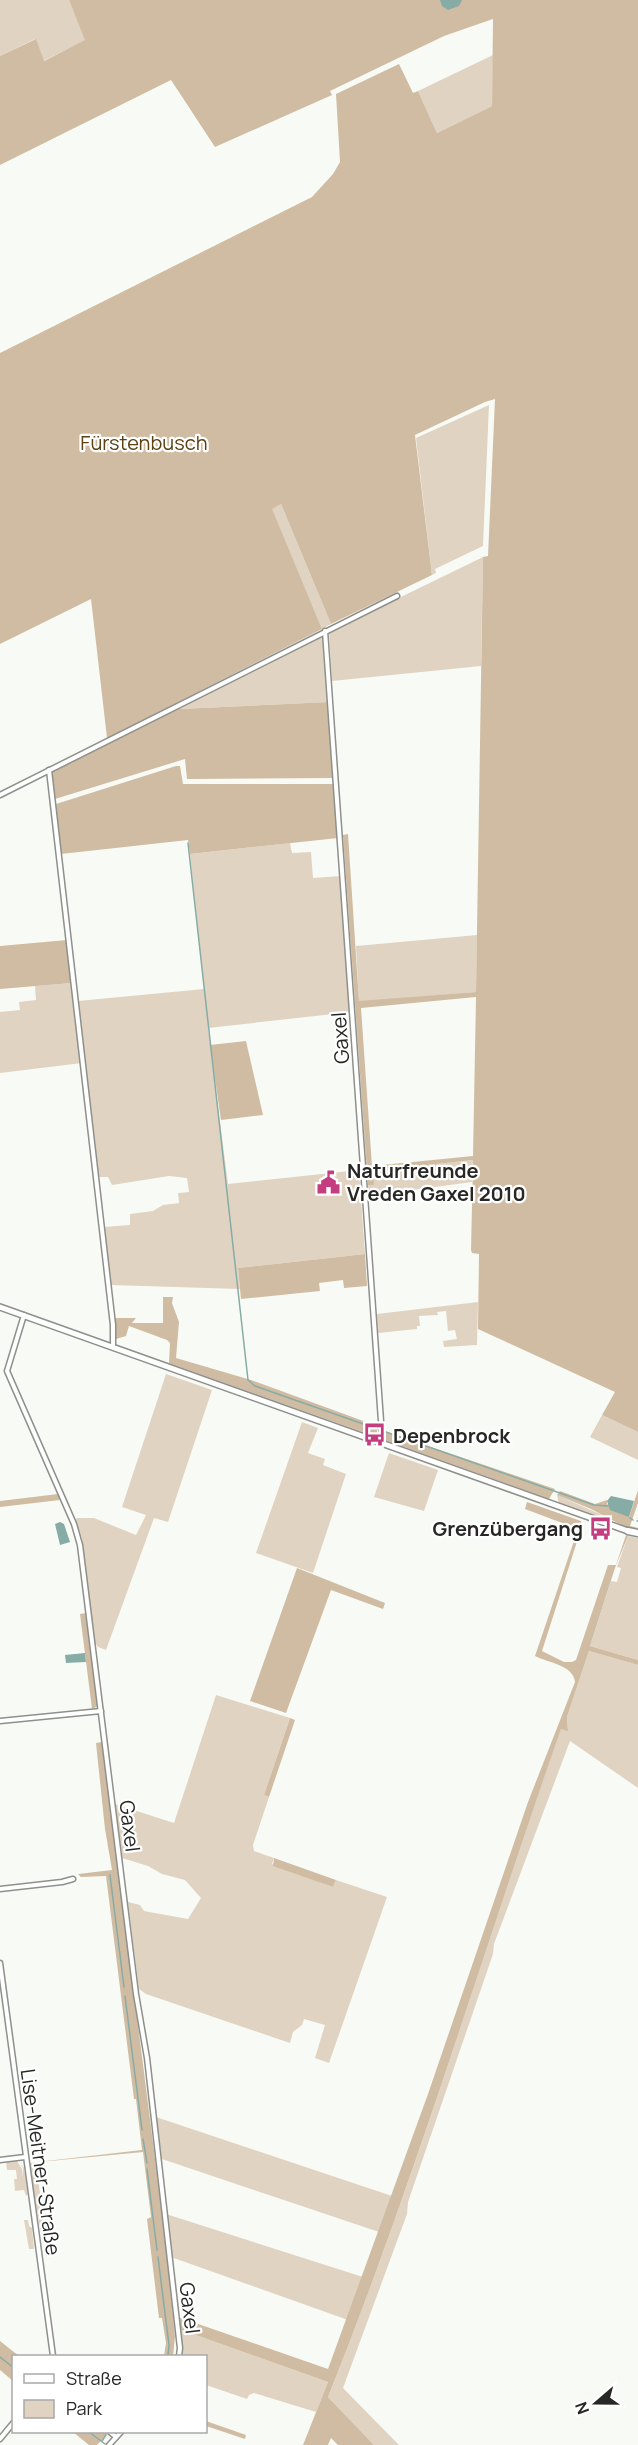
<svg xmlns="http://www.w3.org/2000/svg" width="638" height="2445" font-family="Manrope,sans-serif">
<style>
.green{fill:#e0d3c2}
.forest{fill:#d0bca2;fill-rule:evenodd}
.water{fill:#86aca5}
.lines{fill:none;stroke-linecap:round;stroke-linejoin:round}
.stream{stroke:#86aca5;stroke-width:1.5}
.minor-casing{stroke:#8e908b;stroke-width:7}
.tertiary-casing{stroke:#8e908b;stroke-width:8}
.secondary-casing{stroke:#8e908b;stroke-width:9}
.minor{stroke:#fff;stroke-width:4}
.tertiary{stroke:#fff;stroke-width:5}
.secondary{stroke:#fff;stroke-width:6}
.labels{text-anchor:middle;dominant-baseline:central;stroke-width:4.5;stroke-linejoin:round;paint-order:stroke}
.park-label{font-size:20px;fill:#5d4113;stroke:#fff}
.street-label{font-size:20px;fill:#272826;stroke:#fff}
.poi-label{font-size:20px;font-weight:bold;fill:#272826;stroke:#fff;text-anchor:start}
</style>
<rect width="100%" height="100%" fill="#f8fbf5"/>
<g class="green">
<path d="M0 0H69L86 40 43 61 35 39 0 56Z"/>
<path d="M493 55 492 106 437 133 418 91Z"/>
<path d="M489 405 483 546 435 569 436 573 432 575 416 438Z"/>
<path d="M281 504 331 624 322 629 271 509Z"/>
<path d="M483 557 481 666 332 681 329 632Z"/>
<path d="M322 635 324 640 328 702 180 709 179 707Z"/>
<path d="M290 843 292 853 311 852 313 878 341 876 351 1012 208 1028 228 1184 359 1170 365 1254 238 1268 240 1289 110 1285 104 1227 130 1225V1214L153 1211 163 1205 179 1203 178 1193 189 1192 187 1178 169 1176 112 1185 108 1177H99L78 1001 204 989 190 854Z"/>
<path d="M477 935 476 992 359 1002 356 946Z"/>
<path d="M72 983 82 1063 0 1073V1012L20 1010 19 1002 36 1000 35 986Z"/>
<path d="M473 1160 472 1182 368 1196V1185L373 1184 372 1171Z"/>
<path d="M478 1302 477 1345 444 1347 443 1341 457 1339 455 1330 448 1331 446 1311 437 1312 438 1315 419 1316 420 1326H417V1329L378 1333 377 1314Z"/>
<path d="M166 1374 212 1390 168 1522 154 1518 106 1650 98 1647 95 1643 82 1538 75 1521 77 1518H94L136 1535 146 1515 122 1507Z"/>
<path d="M602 1415 638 1432V1460L590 1437Z"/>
<path d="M302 1422 318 1428 308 1453 325 1459 323 1465 346 1474 313 1573 256 1553Z"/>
<path d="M389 1453 438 1470 424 1511 374 1497Z"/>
<path d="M557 1495 602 1515 601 1519 559 1504Z"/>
<path d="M628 1536 638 1538V1660L590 1646 611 1581 617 1582 621 1568 617 1567Z"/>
<path d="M589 1651 638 1665V1788L570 1741 494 1944 493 1954 408 2202 407 2214 343 2388 399 2445H374L328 2397C416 2178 483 1951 561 1728L568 1730 567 1717Z"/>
<path d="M216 1695 290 1718 264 1795 269 1797 253 1845 254 1851 274 1858 272 1864 333 1887 336 1880 387 1897 329 2063 315 2058 325 2025 304 2019 302 2025 293 2032 290 2043 146 1994 139 1989 128 1902 140 1905 144 1911 188 1919 201 1898 185 1880 162 1874 148 1866 122 1858 115 1804 174 1823Z"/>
<path d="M153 2116 392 2196 379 2232 159 2158Z"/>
<path d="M17 2161 22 2169 23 2177V2168L19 2162 24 2168 28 2194 26 2196 24 2190 15 2191 14 2179H17L16 2170H7L6 2162Z"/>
<path d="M29 2163H36L45 2232 41 2233Z"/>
<path d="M166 2214 363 2277 348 2320 171 2257Z"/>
<path d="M24 2220H28L29 2226 32 2228 34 2249H29Z"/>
<path d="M179 2329 328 2382 316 2412 254 2393 249 2395 247 2399 206 2385V2387V2356H183Z"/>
</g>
<g class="forest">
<path d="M69 0H638V1432L602 1415 615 1392 478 1329 479 1254 472 1253 471 1250 473 1160 373 1171 374 1185H368L343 835 348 834 359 1001 476 992 483 557 488 556 495 399 485 402 415 435 432 575 331 624 281 504 272 509 322 629 107 738 91 599 0 644V353L312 197 333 174 340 162 336 94 399 64 413 93 418 91 437 133 492 106 493 19 444 36 330 91 332 95 215 147 171 80 0 165V56L36 39 44 61 85 40ZM476 997 473 1156 372 1166 361 1008Z"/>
<path d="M328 702 334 776 332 778 187 779 185 759 55 799 52 771 179 707 180 709Z"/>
<path d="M176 766H180L183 784H333L338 838 190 854 188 840 61 854 56 804Z"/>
<path d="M67 940 72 983 0 989V946Z"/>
<path d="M246 1041 263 1115 221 1120 210 1045Z"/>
<path d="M365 1254 367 1286 344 1288 343 1280 319 1283 320 1291 241 1299 238 1268Z"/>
<path d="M163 1297H173L172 1303 179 1322 176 1358 251 1380 377 1426V1437L169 1363 170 1343 167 1340 129 1326 126 1336 116 1339 114 1318H136L132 1323H163Z"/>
<path d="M384 1431 555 1489 549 1499 385 1440Z"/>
<path d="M638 1490V1503L630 1526 638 1528V1531L629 1529 591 1509 557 1495 560 1491 595 1504 607 1500V1504L629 1517Z"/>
<path d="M58 1494 60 1500 0 1507V1501Z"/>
<path d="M527 1502 581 1521 582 1526 542 1651 564 1662H572L576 1660 608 1565H616L626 1535 628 1536 615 1568 590 1646 638 1660V1665L589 1651 567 1717 568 1731 561 1729C483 1951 416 2178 328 2397L374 2445H338L331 2438 328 2445H303L328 2382 179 2329 178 2317 328 2369 428 2094 528 1802 575 1682C573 1665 549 1663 535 1656L578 1529 525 1509Z"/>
<path d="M297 1568 385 1603 383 1609 331 1590 286 1713 250 1701Z"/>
<path d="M86 1613 98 1706 92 1709 80 1614Z"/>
<path d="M290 1718 295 1720 269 1797 264 1795Z"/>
<path d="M102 1742 167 2253 175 2337 173 2356H164L166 2343 162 2318H159L147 2219 151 2217 143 2152 29 2163 142 2150 136 2099H134L106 1876 81 1877 78 1874 112 1870 105 1829 96 1743Z"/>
<path d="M274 1858 336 1880 333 1887 273 1866Z"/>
<path d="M0 2341 19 2356H14L13 2381 0 2370Z"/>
<path d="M206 2421 246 2435 245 2439 206 2426Z"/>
<path d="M73 2432H107L108 2433 97 2445H89Z"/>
</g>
<g class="water">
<path d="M440 0H462L459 6 448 10 442 6Z"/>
<path d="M611 1496 634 1501 629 1517 610 1510 607 1501Z"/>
<path d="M60 1522 64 1524 70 1542 60 1545 55 1524Z"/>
<path d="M85 1653 86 1662 66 1663 65 1655Z"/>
</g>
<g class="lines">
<g class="stream">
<path d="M188 843 248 1380 255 1386 594 1505 608 1506"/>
<path d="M630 1518 633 1520"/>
<path d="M637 1521H638"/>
<path d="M110 1875 124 1987"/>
<path d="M125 1996 142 2130"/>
<path d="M143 2139 147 2163"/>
<path d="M147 2169 157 2250"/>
<path d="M158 2257 169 2345 168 2356"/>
<path d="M0 2357 14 2368"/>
<path d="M89 2432 105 2444"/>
<path d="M102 2441 106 2435"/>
</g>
<defs>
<g id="minor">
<path d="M325 631 382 1435 380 1442"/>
<path d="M49 770 113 1325V1347"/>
<path d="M0 795 397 596"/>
<path d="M24 1315 7 1371 74 1524 80 1545 136 1994 147 2058 180 2348 179 2356"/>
<path d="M0 1721 101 1711"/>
<path d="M0 1889 62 1882 73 1879"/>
<path d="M0 1963 53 2356"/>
<path d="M0 2160 25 2157"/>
<path d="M110 2432 116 2437"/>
<path d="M0 2439 14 2422"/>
<path d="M109 2445 121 2432"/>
</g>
<path id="tertiary" d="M0 1307 628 1531"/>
<path id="secondary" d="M628 1531 638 1533"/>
</defs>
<use href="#minor" class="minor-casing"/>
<use href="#tertiary" class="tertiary-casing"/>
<use href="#secondary" class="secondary-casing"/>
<use href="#minor" class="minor"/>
<use href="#tertiary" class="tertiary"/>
<use href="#secondary" class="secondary"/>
</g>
<defs>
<symbol id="civic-bare" viewBox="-9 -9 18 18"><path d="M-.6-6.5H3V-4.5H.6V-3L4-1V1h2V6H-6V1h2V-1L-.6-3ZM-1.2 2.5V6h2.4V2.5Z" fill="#c33d7f" stroke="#fff" stroke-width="2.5" paint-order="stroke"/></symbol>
<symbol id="bus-bare" viewBox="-9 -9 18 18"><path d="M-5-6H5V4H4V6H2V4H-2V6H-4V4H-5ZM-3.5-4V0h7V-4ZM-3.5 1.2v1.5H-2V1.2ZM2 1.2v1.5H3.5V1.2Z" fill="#c33d7f" stroke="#fff" stroke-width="2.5" paint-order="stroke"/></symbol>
</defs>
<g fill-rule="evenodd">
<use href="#civic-bare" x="312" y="1166" width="33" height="33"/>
<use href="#bus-bare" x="358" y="1418" width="33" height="33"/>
<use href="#bus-bare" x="584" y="1512" width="33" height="33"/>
</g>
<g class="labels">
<g class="park-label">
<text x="144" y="442">Fürstenbusch</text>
</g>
<g class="street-label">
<text transform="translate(340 1038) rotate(-94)">Gaxel</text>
<text transform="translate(130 1826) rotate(83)">Gaxel</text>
<text transform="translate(41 2162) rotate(82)">Lise-Meitner-Straße</text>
<text transform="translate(190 2308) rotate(83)">Gaxel</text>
</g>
<g class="poi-label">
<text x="347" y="1170">Naturfreunde<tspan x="347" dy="23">Vreden Gaxel 2010</tspan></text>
<text x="393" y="1435">Depenbrock</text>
<text x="583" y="1528" text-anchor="end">Grenzübergang</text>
</g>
</g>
<rect x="12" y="2355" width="195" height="78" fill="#ffffff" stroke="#a9a9a8" stroke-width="1.5"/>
<rect x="24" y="2374" width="30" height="9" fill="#ffffff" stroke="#a9a9a8" stroke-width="1.5"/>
<text x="66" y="2385" font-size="18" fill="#272826">Straße</text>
<rect x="24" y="2400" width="30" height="18" fill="#e0d3c2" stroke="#a9a9a8" stroke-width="1.5"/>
<text x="66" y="2415" font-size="18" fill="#272826">Park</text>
<g transform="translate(596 2403) rotate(250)" stroke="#ffffff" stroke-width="4.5" paint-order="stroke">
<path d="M0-4.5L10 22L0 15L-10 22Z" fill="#272826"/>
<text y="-9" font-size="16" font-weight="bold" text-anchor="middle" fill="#272826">N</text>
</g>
</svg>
